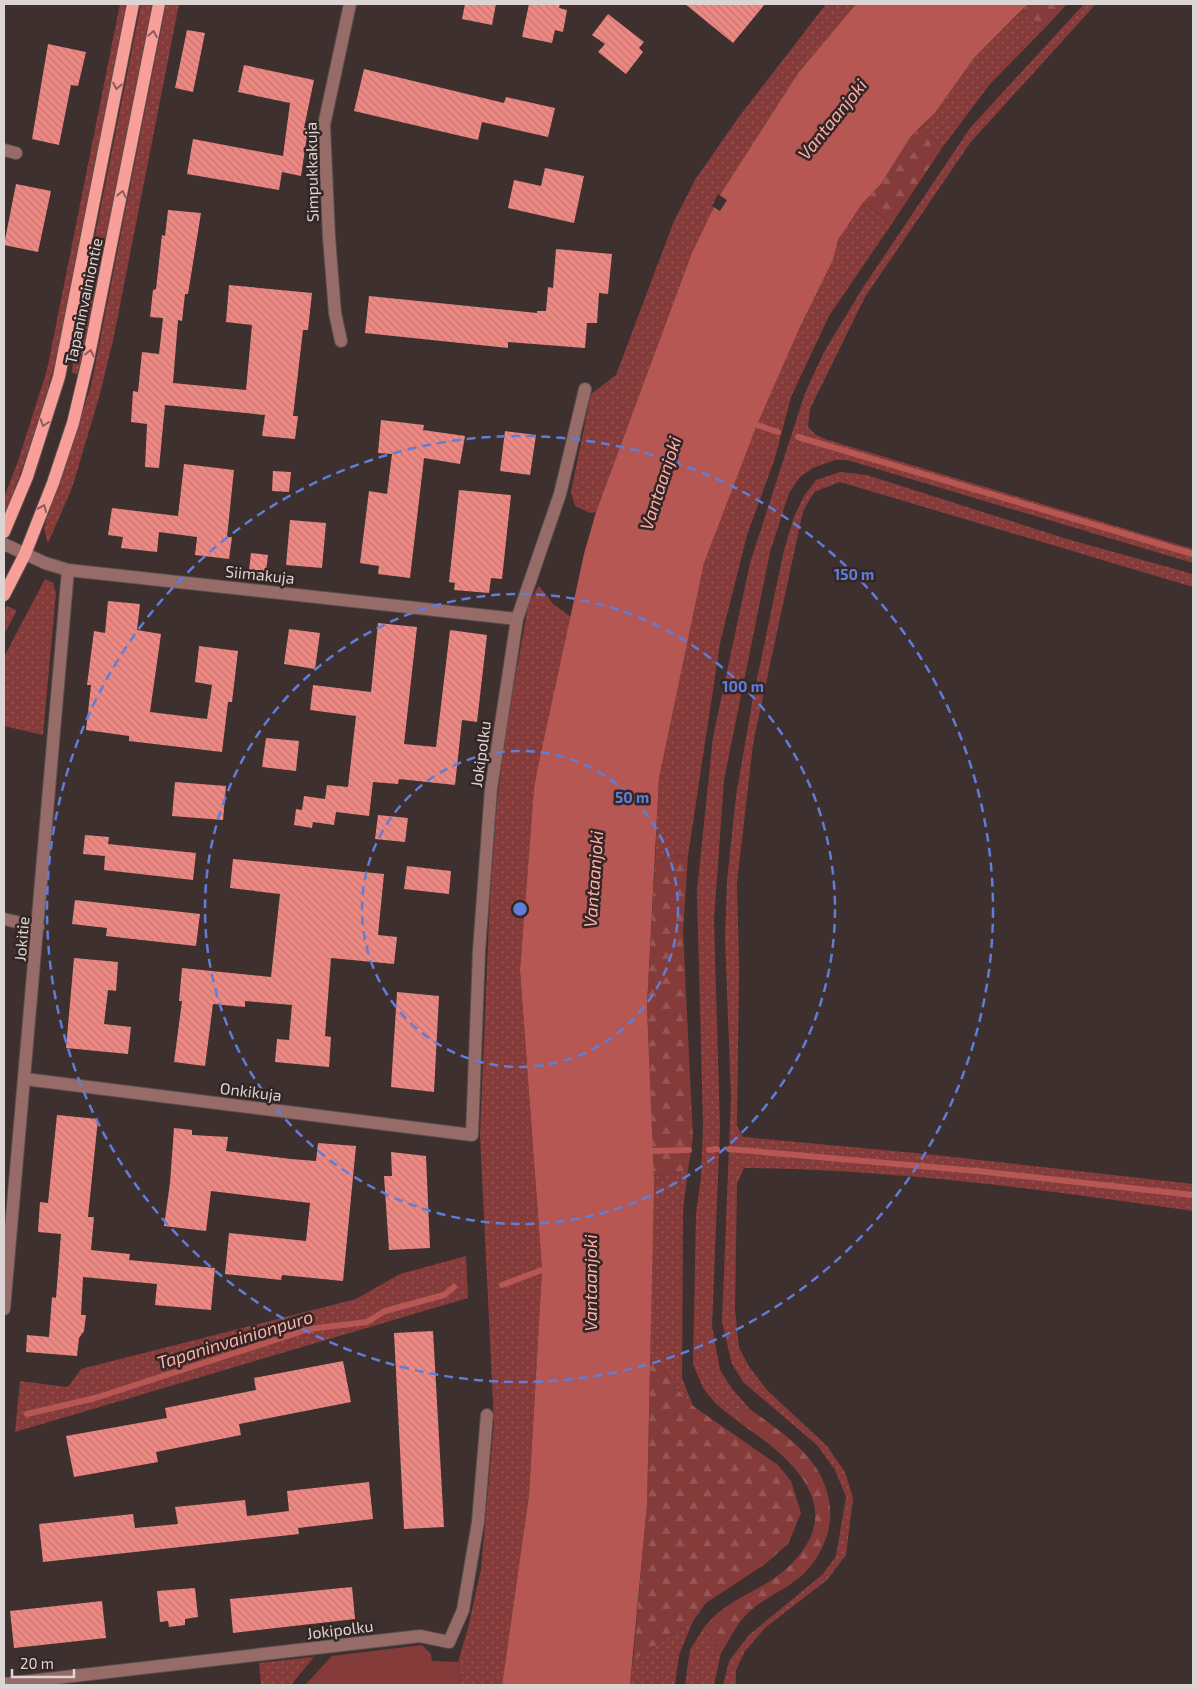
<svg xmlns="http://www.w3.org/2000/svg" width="1197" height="1689" font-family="'Exo 2',sans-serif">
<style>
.grass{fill:url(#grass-dots)}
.forest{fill:url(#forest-firs)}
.park{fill:#853b39}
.water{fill:#b75754}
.pier{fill:#3d302f}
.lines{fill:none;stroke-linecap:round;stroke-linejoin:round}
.stream{stroke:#b75754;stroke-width:6}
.building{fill:url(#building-back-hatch)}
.minor-casing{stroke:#5a4e4d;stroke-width:14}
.major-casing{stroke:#5a4e4d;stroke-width:14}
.minor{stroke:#966b68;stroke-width:12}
.major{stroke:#f89f9a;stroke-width:12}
.oneway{stroke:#8c5c5a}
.ring{fill:none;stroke:#607dd7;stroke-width:2.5;stroke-dasharray:9 6}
.labels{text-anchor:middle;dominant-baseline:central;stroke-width:5;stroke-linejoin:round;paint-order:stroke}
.street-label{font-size:16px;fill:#ddd4d4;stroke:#332625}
.water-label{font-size:18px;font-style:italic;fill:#feafaa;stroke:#332625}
.centre{fill:#607dd7;stroke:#332625;stroke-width:2.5}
.ring-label{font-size:15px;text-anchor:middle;font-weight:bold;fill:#607dd7;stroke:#332625;stroke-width:5;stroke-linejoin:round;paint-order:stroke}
</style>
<defs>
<pattern id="grass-dots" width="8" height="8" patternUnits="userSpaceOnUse" patternTransform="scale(1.25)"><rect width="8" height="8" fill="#853b39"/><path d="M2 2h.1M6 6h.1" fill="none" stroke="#965655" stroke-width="1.8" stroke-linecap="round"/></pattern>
<pattern id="forest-firs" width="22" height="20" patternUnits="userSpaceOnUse" patternTransform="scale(1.25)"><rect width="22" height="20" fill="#853b39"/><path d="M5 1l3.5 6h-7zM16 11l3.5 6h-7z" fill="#965655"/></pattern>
<pattern id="building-back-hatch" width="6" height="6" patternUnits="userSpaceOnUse" patternTransform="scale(1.25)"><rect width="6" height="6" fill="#ee8883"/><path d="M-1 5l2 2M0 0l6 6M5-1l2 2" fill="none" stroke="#c37672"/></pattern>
</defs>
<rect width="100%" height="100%" fill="#3d302f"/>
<g class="grass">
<path d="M120 4H126L60 342C46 402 26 460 4 517V498L18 461 47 370Z"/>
<path d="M141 4H152L88 338 77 375 72 372 76 332Z"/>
<path d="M166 4H179L114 336 100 394 72 488 48 543 44 529 46 521 91 386Z"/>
<path d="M826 4H856L799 72 691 255 596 512 590 513 575 506 571 492 591 394 616 375 674 221 695 180 738 118Z"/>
<path d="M1084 4H1096L970 143 865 297 810 409 808 427 816 435 828 440 1193 549V563L847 460H835L813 468 800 477 789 493 770 552 724 780 714 920 720 1128 712 1326 720 1370 733 1390 750 1409 742 1412 738 1419 740 1423 716 1404 703 1388 693 1364 696 1214 701 1177 703 1127 697 891 713 737 750 563 805 393 824 352 862 289 970 128Z"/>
<path d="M1021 12 1045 28 990 84 942 148 922 126 935 113 974 58Z"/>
<path d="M862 204 893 222 829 316 791 397 775 458 747 535 720 643 688 856 675 855 655 863 659 778 704 563 757 425 800 327 833 260 838 240Z"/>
<path d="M840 472 867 475 1067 539 1193 574V587L840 482 814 492 803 511 753 744 737 883 739 969 737 1126 743 1137 926 1154 1193 1184V1211C1045 1190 894 1169 744 1168L737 1184 735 1310 739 1348 750 1368 767 1390 827 1446 845 1472 853 1498 846 1555 827 1580 766 1627 745 1651 736 1670V1685H723L729 1661 749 1635 823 1574 836 1556 846 1497 835 1470 817 1445 743 1382 732 1364 722 1322 731 1098 725 938 727 881 736 796 753 698 784 550 794 517 804 496 816 480Z"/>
<path d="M45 579 53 583 56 593 43 735 4 726V657Z"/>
<path d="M539 586 553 604 571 617 534 788 520 970 542 1270 529 1495 502 1685H460L458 1662 468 1628 481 1569 494 1423 480 1134 490 898 497 802 507 722 529 602Z"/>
<path d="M7 606 16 610V612L4 634V612Z"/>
<path d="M688 1170 683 1210 682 1378 693 1406 677 1389 660 1363 650 1361 653 1176Z"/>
<path d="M466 1256 468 1298 15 1432 20 1381 68 1387 81 1369 356 1299 400 1274Z"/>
<path d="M693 1621 679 1655 675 1685H630L633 1660Z"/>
<path d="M703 1629 721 1653 714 1685H685L690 1650Z"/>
<path d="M314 1657 291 1685H261L259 1663Z"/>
</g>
<g class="forest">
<path d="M1028 4H1067L1045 28 1021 12Z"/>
<path d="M922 126 942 148 893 222 862 204 881 184 911 136Z"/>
<path d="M675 855 688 856 683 932 693 1138 688 1170 653 1176 647 1006 655 863Z"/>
<path d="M650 1361 660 1363 677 1389 693 1406 778 1465 791 1481 801 1513 788 1544 765 1564 706 1603 693 1621 633 1660 647 1505Z"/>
<path d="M750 1409C786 1436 826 1460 830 1508 832 1529 823 1551 810 1567 793 1588 764 1596 746 1615 736 1625 729 1641 721 1653L703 1629C727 1597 758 1594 786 1569 852 1509 793 1459 740 1423L737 1419 742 1412Z"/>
</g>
<path class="park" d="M422 1645 431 1654 432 1661 458 1662 460 1685H305L332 1656Z"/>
<path class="water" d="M856 4H1028L974 58 935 113 911 136 881 184 862 204 838 240 833 260 800 327 757 425 704 563 659 778 647 1006 654 1184 647 1505 630 1685H502L529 1495 542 1270 520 970 534 788 539 762 584 554 596 512 691 255 720 195 799 72Z"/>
<path class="pier" d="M718 194 727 200 720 211 712 206Z"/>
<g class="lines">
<g class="stream">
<path d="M757 425 778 432"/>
<path d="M798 437 1193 554"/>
<path d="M729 1149 977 1171 1193 1195"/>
<path d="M709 1150 717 1149"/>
<path d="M652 1151 689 1150"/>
<path d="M502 1285 542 1270"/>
<path d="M27 1414 95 1398 309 1329 367 1322 385 1311 444 1295 454 1287"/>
</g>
</g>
<g class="building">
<path d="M465 4H496L492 25 462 19Z"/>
<path d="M529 4H560L559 8 567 10 563 32 555 30 552 43 522 37Z"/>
<path d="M685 4H765L733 43Z"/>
<path d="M608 14 644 42 639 48 643 52 626 74 598 52 605 44 592 35Z"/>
<path d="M187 30 205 33 193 92 175 88Z"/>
<path d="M48 44 86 52 78 86 71 85 59 145 32 139Z"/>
<path d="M244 65 314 80 304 128 308 129 301 176 282 172 279 190 187 174 193 139 283 156 290 103 238 92Z"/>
<path d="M364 69 504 103 506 97 555 108 548 137 482 122 478 140 354 111Z"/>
<path d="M545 168 584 176 574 223 508 208 514 180 541 186Z"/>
<path d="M16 184 51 191 38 252 4 245Z"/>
<path d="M168 210 201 213 188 294H185L182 321 178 320 173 383 246 390 252 325 226 322 229 285 312 293 308 330H303L293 416H298L295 439 262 436 265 415 165 405 159 468 145 467 147 424 131 422 133 391 138 392 142 352 159 354 163 318 150 317 153 290 156 289 162 235 165 236Z"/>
<path d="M556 249 612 254 608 294 599 293 597 323H587L585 348 508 342V348L365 333 369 296 537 313V311H546L548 287 553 288Z"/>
<path d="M381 420 424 425 423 430 465 436 460 464 424 458 410 578 378 574 379 566 360 563 369 491 387 494 392 454 378 453Z"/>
<path d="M505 431 536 435 530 475 500 471Z"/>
<path d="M184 464 234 470 227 537H232L229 559 195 555 197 537 159 532 157 552 121 548 123 537 108 535 112 508 178 516Z"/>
<path d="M273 471 291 472 289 492 272 491Z"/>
<path d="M459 490 511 495 502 579 491 578 489 593 454 590 455 583 449 582Z"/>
<path d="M290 520 326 523 322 568 286 565Z"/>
<path d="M251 553 268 555 266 572 249 570Z"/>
<path d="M108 601 140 604 137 630 161 634 150 712 207 719 212 685 195 682 199 646 238 651 232 702H228L222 752 129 741V736L86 730 91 685H87L94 631 105 633Z"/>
<path d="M378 623 417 627 404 744 436 747 450 630 487 635 477 722 462 720 455 785 399 779 398 784 373 782 369 816 336 812 334 825 313 822 312 828 294 825 296 809 302 810 304 796 325 799 327 785 348 787 356 716 310 710 313 685 371 692Z"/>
<path d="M289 629 320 633 315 669 284 664Z"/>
<path d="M266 738 299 741 296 771 262 767Z"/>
<path d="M175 782 226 786 223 820 172 816Z"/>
<path d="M378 815 408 818 405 842 375 839Z"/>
<path d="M85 835 109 837 108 844 196 853 193 880 104 870 105 856 83 854Z"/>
<path d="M233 859 384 874 378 935 397 937 394 964 331 958 325 1036 331 1037 329 1067 275 1062 277 1039 289 1040 292 1005 245 1001V1007L213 1004 205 1066 174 1062 182 1001H179L182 968 271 977 280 894 230 888Z"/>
<path d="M407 866 451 871 449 894 404 889Z"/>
<path d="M75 900 200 914 196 946 106 936 107 928 72 924Z"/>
<path d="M74 958 118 962 116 991 108 990 104 1024 131 1027 128 1054 66 1048Z"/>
<path d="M397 992 439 996 434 1092 391 1087Z"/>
<path d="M57 1115 98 1119 88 1217H94L91 1250 130 1254 129 1260 215 1268 211 1310 155 1305 157 1284 83 1277 81 1315H86L84 1331 79 1338 77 1356 26 1352 27 1335 49 1337 52 1297 56 1298 61 1234 38 1232 40 1202 48 1203Z"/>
<path d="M174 1128 192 1130V1135L228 1137 226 1151 291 1159 316 1161 318 1143 356 1146 343 1281 282 1275 281 1280 225 1274 229 1233 306 1241 310 1203 211 1191 206 1231 164 1226 170 1183Z"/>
<path d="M391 1152 426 1156 430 1248 389 1250 384 1176H392Z"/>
<path d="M433 1331 444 1527 404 1529 394 1333Z"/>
<path d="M343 1361 351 1402 239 1424 241 1435 156 1452 158 1462 74 1477 66 1436 167 1418 165 1408 256 1390 254 1378Z"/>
<path d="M369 1482 373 1519 298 1528 299 1534 43 1562 39 1524 133 1514 135 1528 178 1524 175 1507 245 1500 247 1516 289 1511 287 1491Z"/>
<path d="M352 1587 355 1619 233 1633 230 1599Z"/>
<path d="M195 1588 198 1617 185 1619V1625L169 1627 168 1621 160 1622 157 1591Z"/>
<path d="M102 1601 106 1638 14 1648 10 1611Z"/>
</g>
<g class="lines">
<defs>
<g id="minor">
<path d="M4 150 16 153"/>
<path d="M341 341 335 313 329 237 324 125 350 4"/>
<path d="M4 544 45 563 68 570 517 619"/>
<path d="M4 919 38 927"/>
<path d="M25 1079 472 1135 479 951 491 789 517 619 560 494 585 389"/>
<path d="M4 1309 68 570"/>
<path d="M4 1684 420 1636 449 1642 463 1610 478 1522 487 1415"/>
</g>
<g id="major">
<path d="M4 532 27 477 59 377 133 4"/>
<path d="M4 595 25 554 53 483 73 423 88 360 159 4"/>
</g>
</defs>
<use href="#minor" class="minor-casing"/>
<use href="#major" class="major-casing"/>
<use href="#minor" class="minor"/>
<use href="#major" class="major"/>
</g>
<defs><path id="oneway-chevron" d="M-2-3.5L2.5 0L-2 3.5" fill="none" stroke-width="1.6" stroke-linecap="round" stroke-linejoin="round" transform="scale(1.25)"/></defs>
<g class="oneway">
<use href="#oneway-chevron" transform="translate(153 34) rotate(-79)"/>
<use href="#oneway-chevron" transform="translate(117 86) rotate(101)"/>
<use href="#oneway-chevron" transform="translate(122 194) rotate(-78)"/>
<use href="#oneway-chevron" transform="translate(90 353) rotate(-78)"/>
<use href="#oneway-chevron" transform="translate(44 423) rotate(108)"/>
<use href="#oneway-chevron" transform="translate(43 508) rotate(-68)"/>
</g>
<g class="ring">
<circle cx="520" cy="909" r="158"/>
<circle cx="520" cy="909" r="315"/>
<circle cx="520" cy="909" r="473"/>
</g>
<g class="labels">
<g class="street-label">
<text transform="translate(311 172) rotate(-91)">Simpukkakuja</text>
<text transform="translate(83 301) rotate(-78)">Tapaninvainiontie</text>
<text transform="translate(260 574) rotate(6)">Siimakuja</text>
<text transform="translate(480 754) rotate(-82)">Jokipolku</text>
<text transform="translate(21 939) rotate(-85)">Jokitie</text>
<text transform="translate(251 1091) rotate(7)">Onkikuja</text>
<text transform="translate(340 1629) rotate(-7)">Jokipolku</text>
</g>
<g class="water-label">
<text transform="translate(832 119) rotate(-51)">Vantaanjoki</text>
<text transform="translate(660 483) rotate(-72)">Vantaanjoki</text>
<text transform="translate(593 879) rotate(-86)">Vantaanjoki</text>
<text transform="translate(590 1283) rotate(-90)">Vantaanjoki</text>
<text transform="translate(235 1339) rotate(-17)">Tapaninvainionpuro</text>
</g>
</g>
<circle cx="520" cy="909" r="8" class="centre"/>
<g class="ring-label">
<text x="854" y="580">150 m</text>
<text x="743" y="692">100 m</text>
<text x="632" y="803">50 m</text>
</g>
<rect width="1197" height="1689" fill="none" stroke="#ddd4d4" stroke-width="10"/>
<path d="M12 1669v8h62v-8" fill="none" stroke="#ddd4d4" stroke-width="2.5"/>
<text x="20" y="1669" font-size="15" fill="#ddd4d4" stroke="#332625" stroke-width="4" paint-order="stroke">20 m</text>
</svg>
